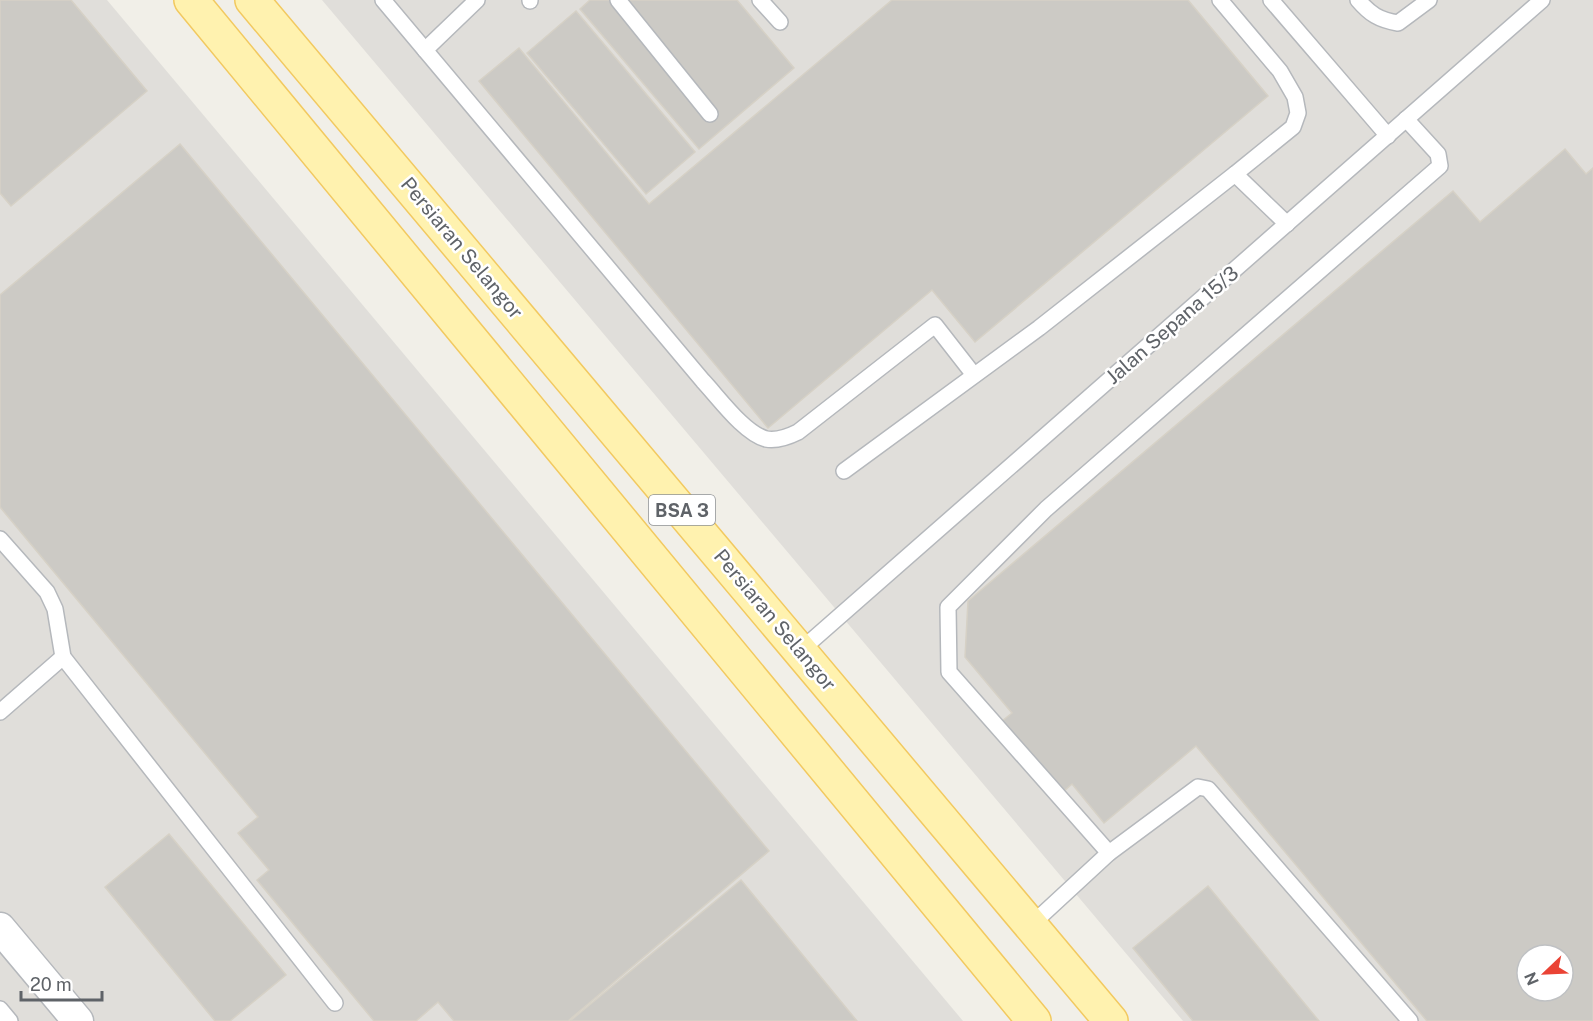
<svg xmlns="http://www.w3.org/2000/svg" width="1593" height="1021" font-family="'Public Sans',sans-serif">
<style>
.industrial{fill:#e0deda;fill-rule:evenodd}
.building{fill:#cccac5;stroke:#d6d1c6;stroke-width:1.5;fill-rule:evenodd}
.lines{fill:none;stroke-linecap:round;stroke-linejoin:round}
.service-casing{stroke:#b5b8bc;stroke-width:18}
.minor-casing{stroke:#b5b8bc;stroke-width:33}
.primary-casing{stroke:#f2c960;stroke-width:36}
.service{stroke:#fff;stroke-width:15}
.minor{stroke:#fff;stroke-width:30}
.primary{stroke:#fff2af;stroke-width:33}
.labels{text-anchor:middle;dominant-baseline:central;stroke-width:5;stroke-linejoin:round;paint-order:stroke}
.shield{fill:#fff;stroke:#8f9295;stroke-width:1.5}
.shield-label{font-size:18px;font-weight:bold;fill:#5f6368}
.street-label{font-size:20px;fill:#5f6368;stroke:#fff}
</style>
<rect width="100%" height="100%" fill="#f1efe8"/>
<g class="industrial">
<path d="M0 0H107L963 1021H0Z"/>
<path d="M322 0H1593V1021H1183ZM1527 955H1563V991H1527Z"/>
</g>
<g class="building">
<path d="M0 0H71L147 91 11 206 0 193Z"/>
<path d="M590 0H737L794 68 699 149 580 9Z"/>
<path d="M892 0H1188L1268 96 975 342 932 290 768 428 479 81 519 48 649 204Z"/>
<path d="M576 11 695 152 646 194 527 53Z"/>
<path d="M180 144 769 851 568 1021H454L438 1002 416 1021H374L257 880 269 870 238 833 258 817 0 507V295Z"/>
<path d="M1565 149 1586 174 1593 168V1021H1427L1196 746 1104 823 1072 784 1063 792 1002 721 1012 713 965 657 968 601 1453 191 1480 222ZM1527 955H1563V991H1527Z"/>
<path d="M169 834 286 975 230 1021H215L105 887Z"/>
<path d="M741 880 857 1021H570Z"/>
<path d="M1208 886 1319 1021H1193L1133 948Z"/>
</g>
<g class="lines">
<defs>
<g id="service">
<path d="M383 0 703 381C719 398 744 433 766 439 777 441 788 437 798 432L935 325 974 375"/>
<path d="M530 0V1"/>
<path d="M618 0 710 114"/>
<path d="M760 0 780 22"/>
<path d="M1220 0 1280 71 1295 97 1298 113 1293 127 1235 174 1287 224"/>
<path d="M1271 0 1388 136"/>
<path d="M1358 0C1370 14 1379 20 1398 23L1429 0"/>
<path d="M425 50 477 0"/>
<path d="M844 471 1039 328 1235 174"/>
<path d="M0 539 47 592 55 609 63 657 335 1003"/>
<path d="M801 650 1542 0"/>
<path d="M0 712 63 657"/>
<path d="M1109 853 949 672 948 607 1046 509 1440 166 1438 154 1406 119"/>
<path d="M1031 925 1109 853 1198 787 1208 789 1410 1021"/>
<path d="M0 1009 10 1021"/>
</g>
<path id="minor" d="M0 928 78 1021"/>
<g id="primary">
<path d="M191 0 1034 1021"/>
<path d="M252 0 1111 1021"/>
</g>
</defs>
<use href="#service" class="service-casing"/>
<use href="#minor" class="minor-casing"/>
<use href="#primary" class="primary-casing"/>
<use href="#service" class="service"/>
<use href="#minor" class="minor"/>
<use href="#primary" class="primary"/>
</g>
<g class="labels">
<rect class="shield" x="649" y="495" width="66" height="30" rx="4.5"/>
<g class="shield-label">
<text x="682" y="510">BSA 3</text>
</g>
<g class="street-label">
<text transform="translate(462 248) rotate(50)">Persiaran Selangor</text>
<text transform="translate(1172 325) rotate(-41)">Jalan Sepana 15/3</text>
<text transform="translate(775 620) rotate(50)">Persiaran Selangor</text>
</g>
</g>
<g transform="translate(1545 973) rotate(247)"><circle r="28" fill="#ffffff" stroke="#bfc1c3" stroke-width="1.5"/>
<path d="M0-4.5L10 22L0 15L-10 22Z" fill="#ea4335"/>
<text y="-9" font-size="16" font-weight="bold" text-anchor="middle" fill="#5f6368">N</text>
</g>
<path d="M21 991v9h81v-9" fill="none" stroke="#5f6368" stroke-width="3"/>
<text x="30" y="991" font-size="18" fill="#5f6368" stroke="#ffffff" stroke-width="4.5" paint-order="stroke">20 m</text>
</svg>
